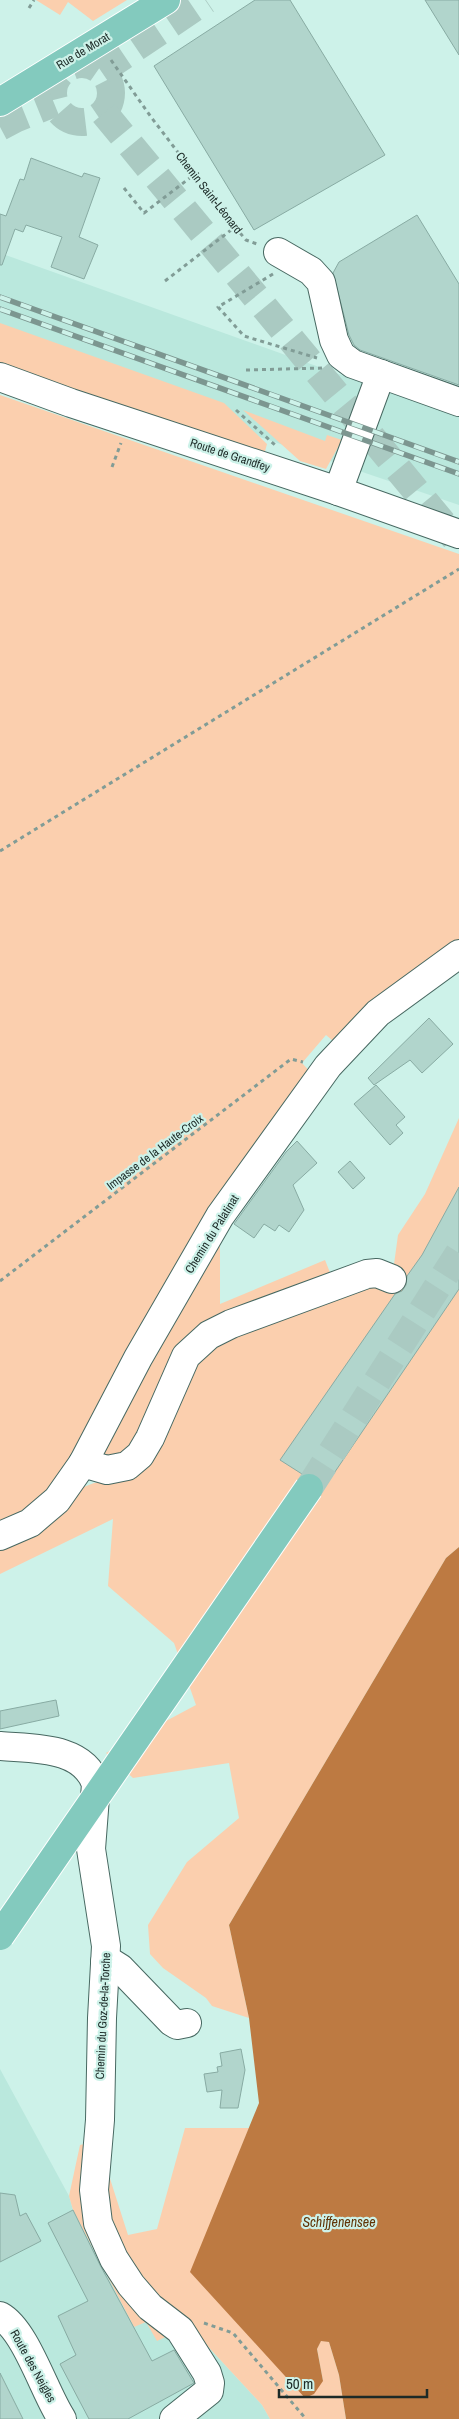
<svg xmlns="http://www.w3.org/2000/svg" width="459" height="2419" font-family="'Archivo Narrow',sans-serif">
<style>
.built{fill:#bae8dd}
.green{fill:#fbcfae}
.water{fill:#bd7a42}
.building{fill:#b1d5cc;stroke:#88aba3}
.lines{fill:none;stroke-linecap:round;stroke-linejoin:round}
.major-tunnel{stroke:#aacac2;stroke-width:28;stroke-dasharray:28 14;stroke-linecap:butt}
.minor-casing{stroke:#476861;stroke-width:30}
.major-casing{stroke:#fff;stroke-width:30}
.path{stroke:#819c96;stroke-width:3;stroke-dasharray:4 4;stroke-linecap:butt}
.minor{stroke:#fff;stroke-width:28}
.major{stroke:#83cabe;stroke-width:28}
.rail-casing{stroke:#7c9690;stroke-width:5.5}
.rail{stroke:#cdf2e9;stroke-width:4;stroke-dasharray:11;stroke-linecap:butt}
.major-bridge-casing{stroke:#fff;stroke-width:30;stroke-linecap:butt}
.major-bridge{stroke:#83cabe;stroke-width:28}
.labels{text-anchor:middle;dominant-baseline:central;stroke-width:4.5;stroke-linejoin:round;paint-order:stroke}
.street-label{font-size:12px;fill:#1c2a27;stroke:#cdf2e9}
.water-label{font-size:14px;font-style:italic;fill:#613407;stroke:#cdf2e9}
</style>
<rect width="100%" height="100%" fill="#cdf2e9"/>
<g class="built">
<path d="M0 253 459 417V505L0 348Z"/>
<path d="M0 2069 69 2196 73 2210 134 2326 146 2322 189 2326 262 2405 270 2419H0Z"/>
</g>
<g class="green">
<path d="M36 0H127L93 21 68 2 60 15Z"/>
<path d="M0 323 224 403 267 444 264 455 0 363Z"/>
<path d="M0 395 459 554V945L339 1046 326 1035 302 1063 314 1076 76 1490 94 1483 114 1480 190 1366 211 1344 392 1279 398 1235 425 1194 459 1118V1547L446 1558 229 1925 249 2018 212 2006 206 1998 163 1968 150 1954 148 1925 187 1862 239 1818 229 1763 133 1778 106 1753 196 1705 174 1643 108 1586 113 1519 0 1574Z"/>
<path d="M243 410 325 441 327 435 342 440 326 469 300 461Z"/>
<path d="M220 1235V1304L325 1260 333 1280 230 1317 134 1450 103 1458 99 1449Z"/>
<path d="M185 2128H249L191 2272 323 2381 317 2349 321 2340 329 2342 339 2375 346 2419H270L262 2405 189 2326 157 2341 146 2322 134 2327 73 2210 69 2196 80 2145 98 2141 128 2235 157 2229Z"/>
</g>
<path class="water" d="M459 1547V2419H346L339 2375 329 2342 321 2341 317 2349 323 2381 314 2394 305 2398 190 2272 259 2103 249 2018 229 1925 446 1558Z"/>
<g class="building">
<path d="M255 0H290L385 155 254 230 154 66Z"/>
<path d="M425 0H459V55Z"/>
<path d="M31 158 82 177 84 173 100 178 79 237 98 245 84 279 51 267 62 237 26 225 23 232 15 229 2 265H0V214L6 216 20 179 24 180Z"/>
<path d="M417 215 459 284V385L360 350 354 345 349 335 333 273 339 262Z"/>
<path d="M429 1018 453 1044 422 1073 410 1060 374 1085 368 1078Z"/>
<path d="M376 1085 405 1117 396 1125 403 1133 390 1145 354 1104Z"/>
<path d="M297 1141 317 1163 293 1185 304 1210 289 1232 279 1225 275 1231 264 1224 254 1238 234 1224 286 1152Z"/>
<path d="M350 1161 365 1178 353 1189 338 1172Z"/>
<path d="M459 1187V1289L324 1488 323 1481 317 1475 310 1472 302 1474 280 1460 395 1294 402 1291 406 1285 407 1276 422 1255Z"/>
<path d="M56 1700 59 1716 0 1729V1711Z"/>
<path d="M241 2049 245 2070 238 2108H220L222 2090 207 2092 204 2074 218 2072 217 2067 222 2066 220 2053Z"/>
<path d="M0 2193 15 2195 20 2216 26 2213 41 2241 0 2262Z"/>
<path d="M73 2210 100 2265 152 2361 174 2350 194 2383 128 2419H89L60 2364 76 2355 58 2316 88 2301 48 2223Z"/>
<path d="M0 2373 23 2419H0Z"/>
</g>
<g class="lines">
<g class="major-tunnel">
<circle cx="82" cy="93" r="29"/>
<path d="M101 71 206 0"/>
<path d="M104 113 455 538"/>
<path d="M0 127 17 118 54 103"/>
<path d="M309 1488 459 1253"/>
</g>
<defs>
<g id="minor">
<path d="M278 252 311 271 321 282 334 340 341 355 353 364 459 402"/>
<path d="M0 377 71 403 338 491 459 534"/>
<path d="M338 491 381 374"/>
<path d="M83 1463 107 1470 127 1466 140 1455 150 1438 186 1356 209 1335 231 1324 367 1274 377 1273 392 1279"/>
<path d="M0 1536 30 1523 57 1500 83 1463 138 1358 220 1216 328 1066 378 1013 459 954"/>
<path d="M0 1746C34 1749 83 1746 96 1784L91 1849 106 1946 102 2018 100 2120 94 2190 98 2223 114 2259 131 2285 150 2307 180 2330 207 2373 210 2383 209 2391 174 2419"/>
<path d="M105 1962 112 1963 120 1968 172 2022 177 2025 187 2023"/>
<path d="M0 2316C26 2330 45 2394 62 2419"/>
</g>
<path id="major" d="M0 102 166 0"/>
</defs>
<use href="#minor" class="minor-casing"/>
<use href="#major" class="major-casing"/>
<g class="path">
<path d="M29 8 34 0"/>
<path d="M111 60 151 117 235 227 246 240 257 244"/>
<path d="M124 188 144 213 195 174"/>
<path d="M273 274 218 307 244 336 317 358"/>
<path d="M165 281 235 227"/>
<path d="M246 370 323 368"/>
<path d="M236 410 275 445"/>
<path d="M112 467 121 443"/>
<path d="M0 851 459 569"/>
<path d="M0 1281 291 1059 303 1062"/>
<path d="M204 2323 233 2333 306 2419"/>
</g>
<use href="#minor" class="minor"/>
<use href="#major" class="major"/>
<defs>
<g id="rail">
<path d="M0 297 459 462"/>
<path d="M0 309 459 474"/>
</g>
</defs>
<use href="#rail" class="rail-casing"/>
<use href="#rail" class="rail"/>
<defs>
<path id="major-bridge" d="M0 1936 309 1488"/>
</defs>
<use href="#major-bridge" class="major-bridge-casing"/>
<use href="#major-bridge" class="major-bridge"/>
</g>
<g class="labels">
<g class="street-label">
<text transform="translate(83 51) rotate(-31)">Rue de Morat</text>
<text transform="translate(209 193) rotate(52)">Chemin Saint-Léonard</text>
<text transform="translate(230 455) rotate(18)">Route de Grandfey</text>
<text transform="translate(155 1152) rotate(-37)">Impasse de la Haute-Croix</text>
<text transform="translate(212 1234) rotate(-58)">Chemin du Palatinat</text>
<text transform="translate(103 2016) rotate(-87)">Chemin du Goz-de-la-Torche</text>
<text transform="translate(33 2366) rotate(61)">Route des Neigles</text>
</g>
<g class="water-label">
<text x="339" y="2222">Schiffenensee</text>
</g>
</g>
<path d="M279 2389v8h148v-8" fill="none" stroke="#1c2a27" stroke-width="2.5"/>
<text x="286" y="2389" font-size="15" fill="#1c2a27" stroke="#cdf2e9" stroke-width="4" paint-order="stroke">50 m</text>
</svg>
